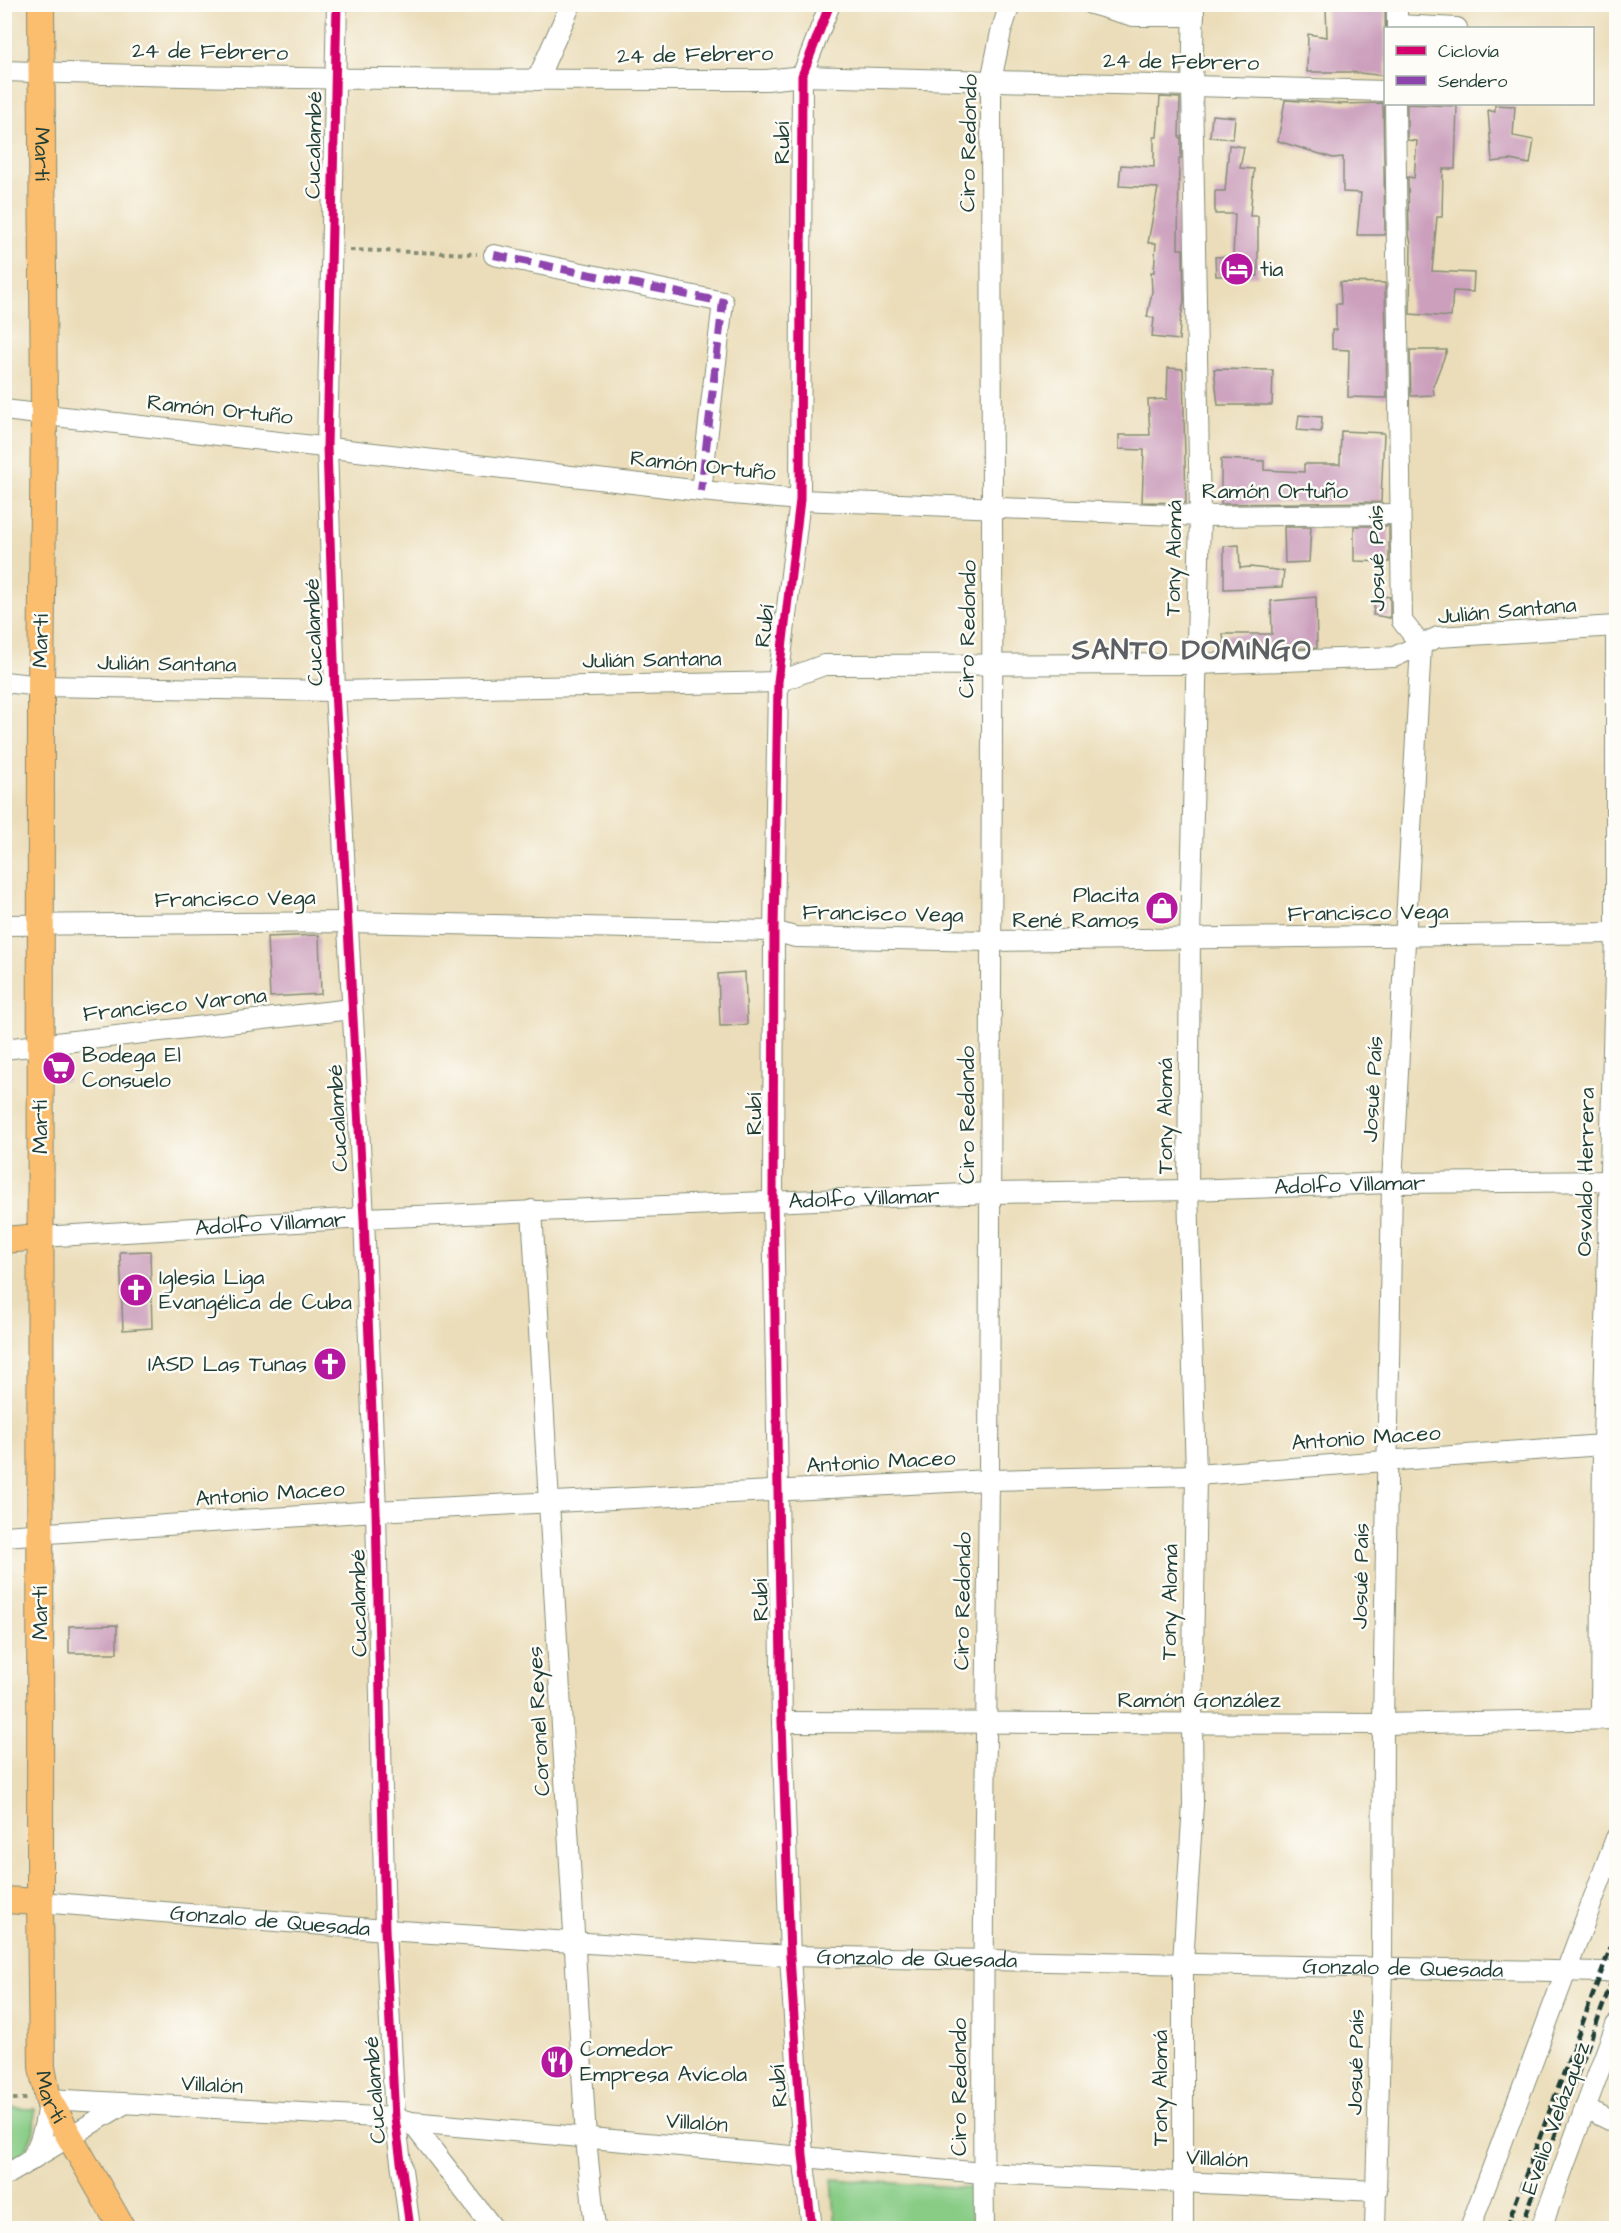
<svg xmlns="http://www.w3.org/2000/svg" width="1621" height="2233" font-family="'Architects Daughter',sans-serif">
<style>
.green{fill:#88cc86;stroke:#54845d;stroke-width:1.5}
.building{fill:#cca0bd}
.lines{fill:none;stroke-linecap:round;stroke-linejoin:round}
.minor-casing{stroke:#858d76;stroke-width:22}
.major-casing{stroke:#858d76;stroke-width:28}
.path{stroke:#858d76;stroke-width:4;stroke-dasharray:4.5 4.5;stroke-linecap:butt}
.minor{stroke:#fff;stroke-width:20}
.major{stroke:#fbbd6e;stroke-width:26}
.rail{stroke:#1f3d34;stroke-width:4.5;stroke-dasharray:9 4.5;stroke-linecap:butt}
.quiet{stroke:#8e44ad;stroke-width:8;stroke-dasharray:15 8;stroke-linecap:butt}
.cycleway-casing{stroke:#fdfcf7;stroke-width:13}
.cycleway{stroke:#d6006c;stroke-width:9}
.labels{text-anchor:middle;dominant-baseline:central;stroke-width:5;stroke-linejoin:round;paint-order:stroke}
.street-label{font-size:22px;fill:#1f3d34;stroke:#fdfcf7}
.poi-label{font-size:22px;fill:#1f3d34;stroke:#fdfcf7;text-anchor:start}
.district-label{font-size:28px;font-weight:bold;letter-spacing:1.5px;fill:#5c6064;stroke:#fdfcf7}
</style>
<rect width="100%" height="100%" fill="#fdfcf7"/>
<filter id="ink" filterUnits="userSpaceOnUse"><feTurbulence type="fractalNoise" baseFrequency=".0167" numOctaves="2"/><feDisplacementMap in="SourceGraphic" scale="12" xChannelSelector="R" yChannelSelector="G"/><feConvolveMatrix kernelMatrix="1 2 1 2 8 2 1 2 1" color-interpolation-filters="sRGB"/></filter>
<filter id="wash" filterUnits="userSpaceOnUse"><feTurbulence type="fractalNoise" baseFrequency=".008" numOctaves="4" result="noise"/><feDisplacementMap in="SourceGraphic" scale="24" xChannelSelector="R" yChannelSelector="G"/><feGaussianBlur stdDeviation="1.35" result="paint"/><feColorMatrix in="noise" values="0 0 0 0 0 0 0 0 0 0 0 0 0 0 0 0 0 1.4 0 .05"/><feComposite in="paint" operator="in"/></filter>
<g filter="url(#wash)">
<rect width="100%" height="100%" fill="#ebddb9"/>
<g class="green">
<path d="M5 2108 35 2109 34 2131 25 2152 5 2164Z"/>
<path d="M832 2179 971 2188 972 2228H836Z"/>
</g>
<g id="blocks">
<g class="building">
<path d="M1326 7 1385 8 1386 76 1350 72H1307L1308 34 1327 37Z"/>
<path d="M1160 97 1180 98 1179 137H1181V158H1179L1178 249H1183L1184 301 1180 323 1179 340 1152 337 1154 318 1147 317 1152 292 1151 272H1154L1156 243H1148L1158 188 1119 186 1121 165 1154 167V137H1157Z"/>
<path d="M1285 100 1342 104 1383 103 1385 235H1357L1361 193 1343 192V157L1333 158 1278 141Z"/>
<path d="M1407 104 1457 106 1455 169H1443L1442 217H1437L1432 271 1474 273 1473 292 1453 291 1451 317 1410 314 1411 243 1409 235 1408 177 1414 178 1417 141 1407 140Z"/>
<path d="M1495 105 1515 106 1513 136 1534 140 1530 164 1510 160 1492 162 1488 110 1495 112Z"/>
<path d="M1212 115 1235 117 1233 139 1210 137Z"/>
<path d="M1229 145 1244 147 1240 168 1254 169 1250 216H1258V276H1216L1215 257 1233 256 1235 214H1215V191H1225Z"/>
<path d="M1340 282 1385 283 1387 398 1348 397 1349 350 1332 349V330H1336V304H1341Z"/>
<path d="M1410 350H1447L1433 386 1434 395 1411 396Z"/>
<path d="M1168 368 1183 369 1186 503 1142 502 1144 450 1119 449V435H1150L1148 400 1167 399Z"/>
<path d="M1214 369 1273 370 1272 405H1218Z"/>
<path d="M1299 415 1322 417 1321 432 1297 430Z"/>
<path d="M1341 431 1384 433 1381 502 1221 504V459L1264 461V470L1304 472V464H1340Z"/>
<path d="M1354 526H1389V562L1354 561Z"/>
<path d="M1284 527H1311L1309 562 1285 563Z"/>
<path d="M1239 545 1240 568 1250 567 1284 571 1282 587 1224 589V546Z"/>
<path d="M1376 595 1390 597V618L1373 615Z"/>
<path d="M1316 597 1317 648 1225 651 1223 634H1272L1271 601Z"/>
<path d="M319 935 321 994 270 997 267 937Z"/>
<path d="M745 972 747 1025 720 1026 718 974Z"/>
<rect x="56" y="1056" width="11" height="25"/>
<path d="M150 1251 152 1328 123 1330 120 1252Z"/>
<path d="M117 1625V1653H69V1626Z"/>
</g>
</g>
</g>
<g filter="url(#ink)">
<use href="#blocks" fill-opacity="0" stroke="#858d76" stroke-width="1.5"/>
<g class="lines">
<defs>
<g id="minor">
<path d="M337 4 327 446 335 691 364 1218 376 1511 385 1930 395 2118 410 2228"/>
<path d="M1091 4 1133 16H1194"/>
<path d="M1397 25 1457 28"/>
<path d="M1397 28V4"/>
<path d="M4 71C259 80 513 80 767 80L802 76 1386 91"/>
<path d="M537 80 571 4"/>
<path d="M494 255 723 302 701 491"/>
<path d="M4 410 701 491 800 500 1200 516 1400 514"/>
<path d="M4 682 41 686 335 691 778 682 824 665 1197 664 1394 657 1438 637 1616 626"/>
<path d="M4 925 348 922 774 931 795 937 991 941 1616 933"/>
<path d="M4 1049 351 1009"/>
<path d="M532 1210 586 2139 595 2228"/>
<path id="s1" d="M40 1237 364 1218 991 1193 1188 1190 1392 1183 1616 1181"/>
<path d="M4 1536 376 1511 989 1480 1196 1475 1616 1444"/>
<path d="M1601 1718 1603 1444 1616 933V626"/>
<path d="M782 1722 1383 1724 1616 1719"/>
<path id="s2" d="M40 1902 385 1930 790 1956 1602 1972 1616 1970"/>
<path d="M1585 2108 1616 2123"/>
<path d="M411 2122 493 2228"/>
<path d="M30 2161C42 2141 46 2123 48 2099L395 2118 411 2122 983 2173 1377 2191"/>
<path d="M4 2176 124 2104"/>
<path d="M812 2228 803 2155 790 1956 782 1722 773 1201 774 931 778 682 800 500 802 76 830 4"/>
<path d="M984 2228C981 1977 987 1725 989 1473 993 1009 993 545 991 81L1001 32 1010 4"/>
<path d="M1183 2228V1963L1193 1804 1192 1724 1196 1475 1188 1190 1190 938 1200 516 1192 87 1194 4"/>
<path d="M1375 2228 1382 1967 1383 1724 1392 1183 1421 645 1402 621 1395 104"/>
<path d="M1470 2228 1616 1838"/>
<path d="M1541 2228 1616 2025"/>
</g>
<g id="major">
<path id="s3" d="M41 4 44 414 41 686 40 1902 42 2067 48 2099 122 2228"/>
<path d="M4 1240 40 1237"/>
<path d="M4 1900 40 1902"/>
</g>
</defs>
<use href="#minor" class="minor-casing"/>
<use href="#major" class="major-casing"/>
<g class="path">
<path d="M350 250 477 254"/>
<path d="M4 2099H27"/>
</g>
<use href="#minor" class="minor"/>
<use href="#major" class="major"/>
<g class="rail">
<path d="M1506 2228 1616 1933"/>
<path d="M1521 2228 1616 1970"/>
</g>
<path class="quiet" d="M494 255 723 302 701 491"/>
<defs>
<g id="cycleway">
<path d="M337 4 327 446 335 691 364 1218 376 1511 385 1930 395 2118 410 2228"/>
<path d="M812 2228 803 2155 790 1956 782 1722 773 1201 774 931 778 682 800 500 802 76 830 4"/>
</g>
</defs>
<use href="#cycleway" class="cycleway-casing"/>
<use href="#cycleway" class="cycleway"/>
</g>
</g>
<defs>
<symbol id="hotel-disc" viewBox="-11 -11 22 22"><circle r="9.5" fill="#b5179e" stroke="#fdfcf7"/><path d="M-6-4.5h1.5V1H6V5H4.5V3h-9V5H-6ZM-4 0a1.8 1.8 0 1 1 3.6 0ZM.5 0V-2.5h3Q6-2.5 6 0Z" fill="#fff"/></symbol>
<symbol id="shop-disc" viewBox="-11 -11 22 22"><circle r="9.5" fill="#b5179e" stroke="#fdfcf7"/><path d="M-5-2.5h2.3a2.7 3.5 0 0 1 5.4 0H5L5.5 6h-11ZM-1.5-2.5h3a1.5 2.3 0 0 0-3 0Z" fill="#fff"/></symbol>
<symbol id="supermarket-disc" viewBox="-11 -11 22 22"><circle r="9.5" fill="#b5179e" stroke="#fdfcf7"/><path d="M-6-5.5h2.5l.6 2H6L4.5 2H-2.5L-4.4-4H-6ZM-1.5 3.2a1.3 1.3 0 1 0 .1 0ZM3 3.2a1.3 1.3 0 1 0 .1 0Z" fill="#fff"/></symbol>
<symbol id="church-disc" viewBox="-11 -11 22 22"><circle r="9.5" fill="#b5179e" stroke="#fdfcf7"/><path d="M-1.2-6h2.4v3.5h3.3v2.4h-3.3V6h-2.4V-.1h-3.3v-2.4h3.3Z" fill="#fff"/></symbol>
<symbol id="restaurant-disc" viewBox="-11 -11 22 22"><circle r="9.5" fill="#b5179e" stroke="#fdfcf7"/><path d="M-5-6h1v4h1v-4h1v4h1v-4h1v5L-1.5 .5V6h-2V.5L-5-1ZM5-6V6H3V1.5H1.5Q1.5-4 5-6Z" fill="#fff"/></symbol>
</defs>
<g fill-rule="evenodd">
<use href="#hotel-disc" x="1218" y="250" width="38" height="38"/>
<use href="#shop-disc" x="1143" y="889" width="38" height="38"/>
<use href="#supermarket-disc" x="40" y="1049" width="38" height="38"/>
<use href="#church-disc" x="117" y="1271" width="38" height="38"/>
<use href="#church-disc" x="311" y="1345" width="38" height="38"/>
<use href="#restaurant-disc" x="538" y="2043" width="38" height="38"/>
</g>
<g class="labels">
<g class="street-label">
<text transform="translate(210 52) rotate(1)">24 de Febrero</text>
<text transform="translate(695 55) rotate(-1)">24 de Febrero</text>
<text transform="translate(1181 62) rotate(1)">24 de Febrero</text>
<text transform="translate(782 143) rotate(-90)">Rubí</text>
<text transform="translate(969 143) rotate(-89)">Ciro Redondo</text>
<text transform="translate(314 145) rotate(-89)">Cucalambé</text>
<text stroke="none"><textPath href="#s3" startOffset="150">Martí</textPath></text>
<text transform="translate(220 410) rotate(6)">Ramón Ortuño</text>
<text transform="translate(703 466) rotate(6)">Ramón Ortuño</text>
<text x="1275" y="491">Ramón Ortuño</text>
<text transform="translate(1174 558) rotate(-89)">Tony Alomá</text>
<text transform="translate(1377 558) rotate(-91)">Josué País</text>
<text transform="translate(1507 611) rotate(-5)">Julián Santana</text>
<text transform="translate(765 626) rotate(-83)">Rubí</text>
<text transform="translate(968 629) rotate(-89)">Ciro Redondo</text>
<text transform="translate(314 632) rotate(-92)">Cucalambé</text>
<text transform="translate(41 641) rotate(-89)">Martí</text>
<text transform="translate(652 660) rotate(-1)">Julián Santana</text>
<text transform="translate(167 664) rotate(1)">Julián Santana</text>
<text transform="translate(235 899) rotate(-1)">Francisco Vega</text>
<text transform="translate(1368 913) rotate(-1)">Francisco Vega</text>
<text transform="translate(883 914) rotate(1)">Francisco Vega</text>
<text transform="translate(175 1005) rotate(-6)">Francisco Varona</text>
<text transform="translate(1373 1089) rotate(-87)">Josué País</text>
<text transform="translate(754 1114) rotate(-90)">Rubí</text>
<text transform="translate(967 1115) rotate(-90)">Ciro Redondo</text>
<text transform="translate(1165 1116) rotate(-90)">Tony Alomá</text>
<text transform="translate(338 1118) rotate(-93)">Cucalambé</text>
<text transform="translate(40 1127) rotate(-90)">Martí</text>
<text transform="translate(1586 1172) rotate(-89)">Osvaldo Herrera</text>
<text stroke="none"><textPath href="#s1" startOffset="1311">Adolfo Villamar</textPath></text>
<text stroke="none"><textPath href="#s1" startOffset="825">Adolfo Villamar</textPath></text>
<text stroke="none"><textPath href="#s1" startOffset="231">Adolfo Villamar</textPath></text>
<text transform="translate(1366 1438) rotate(-4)">Antonio Maceo</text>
<text transform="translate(881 1462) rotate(-3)">Antonio Maceo</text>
<text transform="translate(270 1494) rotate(-4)">Antonio Maceo</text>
<text transform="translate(1361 1576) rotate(-89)">Josué País</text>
<text transform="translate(761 1600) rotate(-91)">Rubí</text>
<text transform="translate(963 1601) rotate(-89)">Ciro Redondo</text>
<text transform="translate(1170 1602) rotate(-89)">Tony Alomá</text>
<text transform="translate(359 1603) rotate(-91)">Cucalambé</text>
<text transform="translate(40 1613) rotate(-90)">Martí</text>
<text x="1199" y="1700">Ramón González</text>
<text transform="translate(539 1721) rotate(-93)">Coronel Reyes</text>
<text stroke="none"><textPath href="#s2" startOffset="231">Gonzalo de Quesada</textPath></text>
<text stroke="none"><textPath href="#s2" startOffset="879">Gonzalo de Quesada</textPath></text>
<text stroke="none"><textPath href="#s2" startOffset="1365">Gonzalo de Quesada</textPath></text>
<text transform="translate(1356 2062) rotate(-89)">Josué País</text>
<text transform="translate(212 2085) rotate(3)">Villalón</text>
<text transform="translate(779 2086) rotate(-94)">Rubí</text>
<text transform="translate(959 2087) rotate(-90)">Ciro Redondo</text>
<text transform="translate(1160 2088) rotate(-90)">Tony Alomá</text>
<text transform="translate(375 2090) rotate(-94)">Cucalambé</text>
<text stroke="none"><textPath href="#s3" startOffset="2094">Martí</textPath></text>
<text transform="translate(1556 2118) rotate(-70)">Evelio Velázquez</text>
<text transform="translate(697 2123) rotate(4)">Villalón</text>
<text transform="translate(1217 2159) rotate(3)">Villalón</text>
</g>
<g class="poi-label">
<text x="1260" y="269">tia</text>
<text x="1139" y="895" text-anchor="end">Placita<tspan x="1139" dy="25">René Ramos</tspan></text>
<text x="82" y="1055">Bodega El<tspan x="82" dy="25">Consuelo</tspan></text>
<text x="159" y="1277">Iglesia Liga<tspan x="159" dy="25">Evangélica de Cuba</tspan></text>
<text x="307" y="1364" text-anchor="end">IASD Las Tunas</text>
<text x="580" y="2049">Comedor<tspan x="580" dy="25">Empresa Avícola</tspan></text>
</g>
<g class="district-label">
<text x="1192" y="650">SANTO DOMINGO</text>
</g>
</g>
<rect width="1621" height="2233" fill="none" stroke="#fdfcf7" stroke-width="24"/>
<rect x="1384" y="27" width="210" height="78" fill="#fdfcf7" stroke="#a4b0a9" stroke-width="1.5"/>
<rect x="1396" y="46" width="30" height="9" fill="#d6006c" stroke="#a4b0a9" stroke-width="1.5"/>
<text x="1438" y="57" font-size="18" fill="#1f3d34">Ciclovía</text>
<rect x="1396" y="76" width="30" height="9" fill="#8e44ad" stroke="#a4b0a9" stroke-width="1.5"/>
<text x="1438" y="87" font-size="18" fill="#1f3d34">Sendero</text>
</svg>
